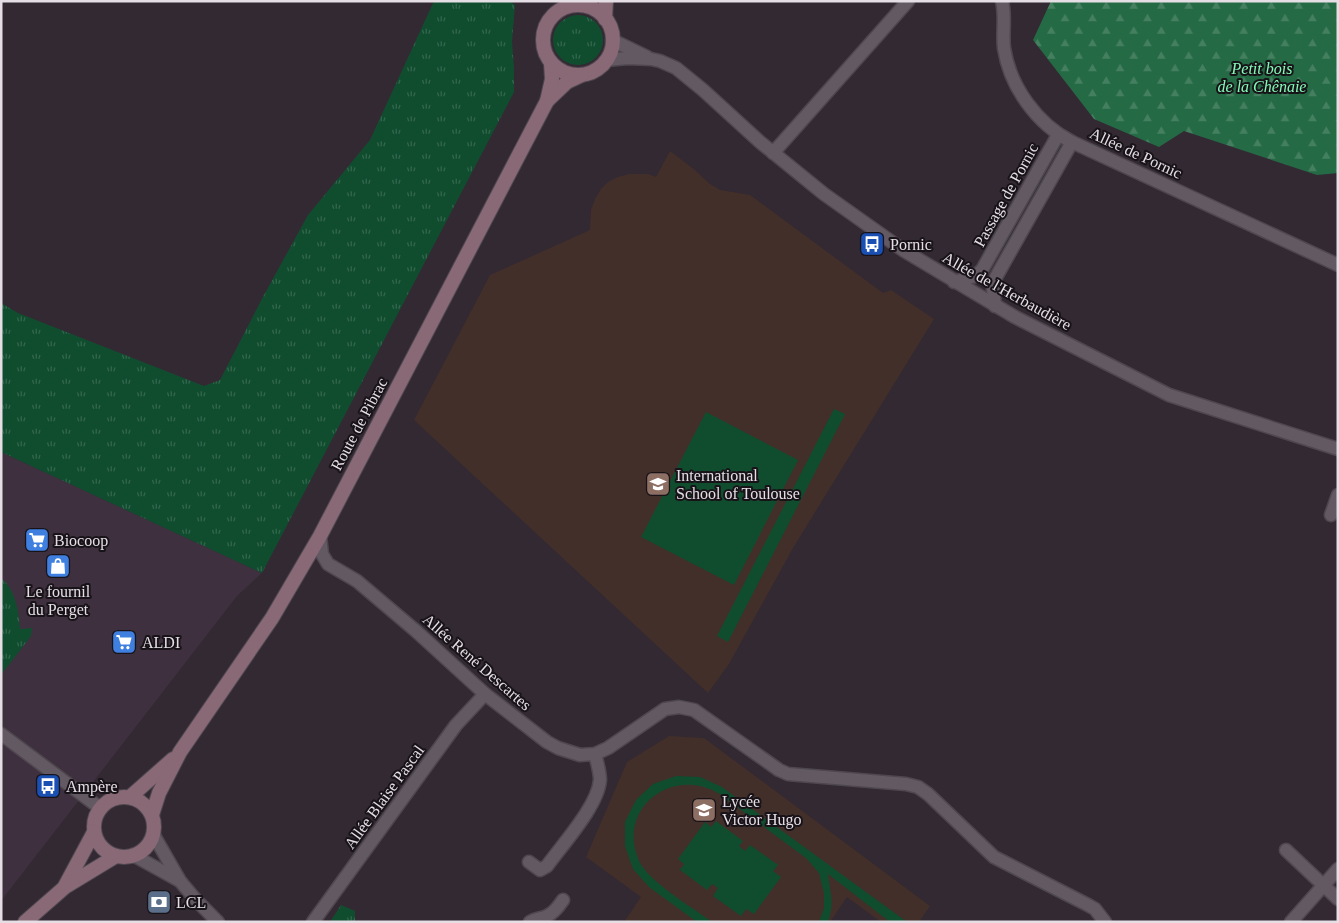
<svg xmlns="http://www.w3.org/2000/svg" width="1339" height="923" font-family="Georgia,serif">
<style>
.built{fill:#3e303e}
.education{fill:#422f2a}
.grass{fill:url(#grass-tufts)}
.forest{fill:url(#forest-firs)}
.park{fill:#104d2f}
.lines{fill:none;stroke-linecap:round;stroke-linejoin:round}
.minor-casing{stroke:#4f474f;stroke-width:15}
.secondary-casing{stroke:#4f474f;stroke-width:16}
.minor{stroke:#635963;stroke-width:12}
.secondary{stroke:#886975;stroke-width:14}
.labels{text-anchor:middle;dominant-baseline:central;stroke-width:4;stroke-linejoin:round;paint-order:stroke}
.park-label{font-size:16px;font-style:italic;fill:#83fbb7;stroke:#181318}
.street-label{font-size:16px;fill:#e5dfe5;stroke:#181318}
.poi-label{font-size:16px;fill:#e5dfe5;stroke:#181318;text-anchor:start}
</style>
<defs>
<pattern id="grass-tufts" width="24" height="20" patternUnits="userSpaceOnUse" patternTransform="scale(1.25)"><rect width="24" height="20" fill="#104d2f"/><path d="M3 7l-1-3M5 7V3M7 7l1-3M15 17l-1-3M17 17v-4M19 17l1-3" fill="none" stroke="#33664d"/></pattern>
<pattern id="forest-firs" width="22" height="20" patternUnits="userSpaceOnUse" patternTransform="scale(1.25)"><rect width="22" height="20" fill="#246a45"/><path d="M5 1l3.5 6h-7zM16 11l3.5 6h-7z" fill="#447f60"/></pattern>
</defs>
<rect width="100%" height="100%" fill="#322932"/>
<path class="built" d="M1 452 262 573 237 596 1 901Z"/>
<g class="education">
<path d="M670 151 695 170 710 184 720 190 750 195 883 293 891 290 934 319 793 548 729 664 708 693 414 420 490 275 590 230 591 210 595 199 601 189 608 182 618 177 629 174H648L656 177Z"/>
<path d="M669 736 704 738 930 906 919 922H881L847 897 830 922H624L641 897 586 857 627 762Z"/>
</g>
<g class="grass">
<path d="M434 1H510L515 5 512 42 514 68V92L262 573 1 452V303L18 313 204 386 220 380 264 295 308 215 370 140Z"/>
<circle cx="578" cy="40" r="25"/>
<path d="M1 578C15 589 19 611 20 629L32 628 31 636 1 675 3 667 1 666Z"/>
<path d="M341 905 355 911V922H330Z"/>
</g>
<path class="forest" d="M1051 1H1338V173L1317 175 1184 131 1159 147 1094 119 1033 40Z"/>
<g class="park">
<path d="M834 409 845 414 728 642 717 636Z"/>
<path d="M706 412 798 460 734 585 641 537Z"/>
<path d="M676 776 700 777 722 787 907 922H890L828 874C830 894 835 901 828 922H819L824 908V893L819 873 806 858 718 793C671 766 616 809 639 861 649 882 692 907 712 922H697L649 887 633 869 625 846V822L636 800 653 784Z"/>
<path d="M716 821 743 841 739 846 745 851 750 845 778 865 773 871 781 877 754 914 746 909 741 916 713 896 718 888 712 884 707 890 680 870 684 864 678 859 705 822 711 827Z"/>
</g>
<g class="lines">
<defs>
<g id="minor">
<path d="M1002 1C1006 17 1002 32 1004 48 1010 87 1037 124 1072 142L1338 265"/>
<path d="M612 40 647 57"/>
<path d="M606 60 628 58 651 59 660 61 676 68 703 90 760 142 824 194 903 250 1015 317 1169 395 1338 449"/>
<path d="M773 153 908 1"/>
<path d="M954 282 975 276 982 270 1058 135"/>
<path d="M995 306 993 289 996 277 1072 142"/>
<path d="M1331 515 1338 495"/>
<path d="M320 536 322 554 328 564 357 581 416 631 485 694 547 742 558 748 580 755 595 754 608 748 665 709 679 707 694 710 779 770 788 774 906 784 918 787 928 794 994 857 1088 905 1095 909 1105 922"/>
<path d="M1 734 100 808"/>
<path d="M153 834 180 881 196 900 218 922"/>
<path d="M1286 850 1338 899"/>
<path d="M133 855 180 881"/>
<path d="M529 862 540 870 547 866C562 845 598 806 600 780 600 772 597 762 595 754"/>
<path d="M313 922 456 725 485 694"/>
<path d="M530 922C536 918 541 919 547 916 554 913 559 906 563 900"/>
<path d="M1291 922 1338 869"/>
</g>
<g id="secondary">
<circle cx="578" cy="40" r="35"/>
<path d="M605 19 606 1"/>
<path d="M547 101 567 82 582 75"/>
<circle cx="124" cy="827" r="30"/>
<path d="M130 797 173 759"/>
<path d="M152 815 159 793 180 752 272 618 320 536 547 101 552 79 551 63"/>
<path d="M65 886 94 832"/>
<path d="M25 922 65 887 116 856"/>
</g>
</defs>
<use href="#minor" class="minor-casing"/>
<use href="#secondary" class="secondary-casing"/>
<use href="#minor" class="minor"/>
<use href="#secondary" class="secondary"/>
</g>
<defs>
<symbol id="bus-square" viewBox="-11 -11 22 22"><rect x="-9" y="-9" width="18" height="18" rx="4" fill="#1a4fb4" stroke="#181318"/><path d="M-5-6H5V4H4V6H2V4H-2V6H-4V4H-5ZM-3.5-4V0h7V-4ZM-3.5 1.2v1.5H-2V1.2ZM2 1.2v1.5H3.5V1.2Z" fill="#fff"/></symbol>
<symbol id="school-square" viewBox="-11 -11 22 22"><rect x="-9" y="-9" width="18" height="18" rx="4" fill="#8d6e63" stroke="#181318"/><path d="M0-5L7-2L0 1L-7-2ZM-4 1L0 2.5L4 1V4Q0 6-4 4Z" fill="#fff"/></symbol>
<symbol id="supermarket-square" viewBox="-11 -11 22 22"><rect x="-9" y="-9" width="18" height="18" rx="4" fill="#3f7fe0" stroke="#181318"/><path d="M-6-5.5h2.5l.6 2H6L4.5 2H-2.5L-4.4-4H-6ZM-1.5 3.2a1.3 1.3 0 1 0 .1 0ZM3 3.2a1.3 1.3 0 1 0 .1 0Z" fill="#fff"/></symbol>
<symbol id="shop-square" viewBox="-11 -11 22 22"><rect x="-9" y="-9" width="18" height="18" rx="4" fill="#3f7fe0" stroke="#181318"/><path d="M-5-2.5h2.3a2.7 3.5 0 0 1 5.4 0H5L5.5 6h-11ZM-1.5-2.5h3a1.5 2.3 0 0 0-3 0Z" fill="#fff"/></symbol>
<symbol id="bank-square" viewBox="-11 -11 22 22"><rect x="-9" y="-9" width="18" height="18" rx="4" fill="#5c6f8a" stroke="#181318"/><path d="M-6-4H6V4H-6ZM0-2.3a2.3 2.3 0 1 0 0 4.6a2.3 2.3 0 1 0 0-4.6Z" fill="#fff"/></symbol>
</defs>
<g fill-rule="evenodd">
<use href="#bus-square" x="858" y="230" width="28" height="28"/>
<use href="#school-square" x="644" y="470" width="28" height="28"/>
<use href="#supermarket-square" x="23" y="526" width="28" height="28"/>
<use href="#shop-square" x="44" y="552" width="28" height="28"/>
<use href="#supermarket-square" x="110" y="628" width="28" height="28"/>
<use href="#bus-square" x="34" y="772" width="28" height="28"/>
<use href="#school-square" x="690" y="796" width="28" height="28"/>
<use href="#bank-square" x="145" y="888" width="28" height="28"/>
</g>
<g class="labels">
<g class="park-label">
<text x="1262" y="68">Petit bois<tspan x="1262" dy="18">de la Chênaie</tspan></text>
</g>
<g class="street-label">
<text transform="translate(1136 153) rotate(25)">Allée de Pornic</text>
<text transform="translate(1006 195) rotate(-61)">Passage de Pornic</text>
<text transform="translate(1007 291) rotate(29)">Allée de l'Herbaudière</text>
<text transform="translate(359 424) rotate(-62)">Route de Pibrac</text>
<text transform="translate(477 662) rotate(41)">Allée René Descartes</text>
<text transform="translate(384 797) rotate(-54)">Allée Blaise Pascal</text>
</g>
<g class="poi-label">
<text x="890" y="244">Pornic</text>
<text x="676" y="475">International<tspan x="676" dy="18">School of Toulouse</tspan></text>
<text x="54" y="540">Biocoop</text>
<text x="58" y="591" text-anchor="middle">Le fournil<tspan x="58" dy="18">du Perget</tspan></text>
<text x="142" y="642">ALDI</text>
<text x="66" y="786">Ampère</text>
<text x="722" y="801">Lycée<tspan x="722" dy="18">Victor Hugo</tspan></text>
<text x="176" y="902">LCL</text>
</g>
</g>
<rect width="1339" height="923" fill="none" stroke="#e5dfe5" stroke-width="5"/>
</svg>
